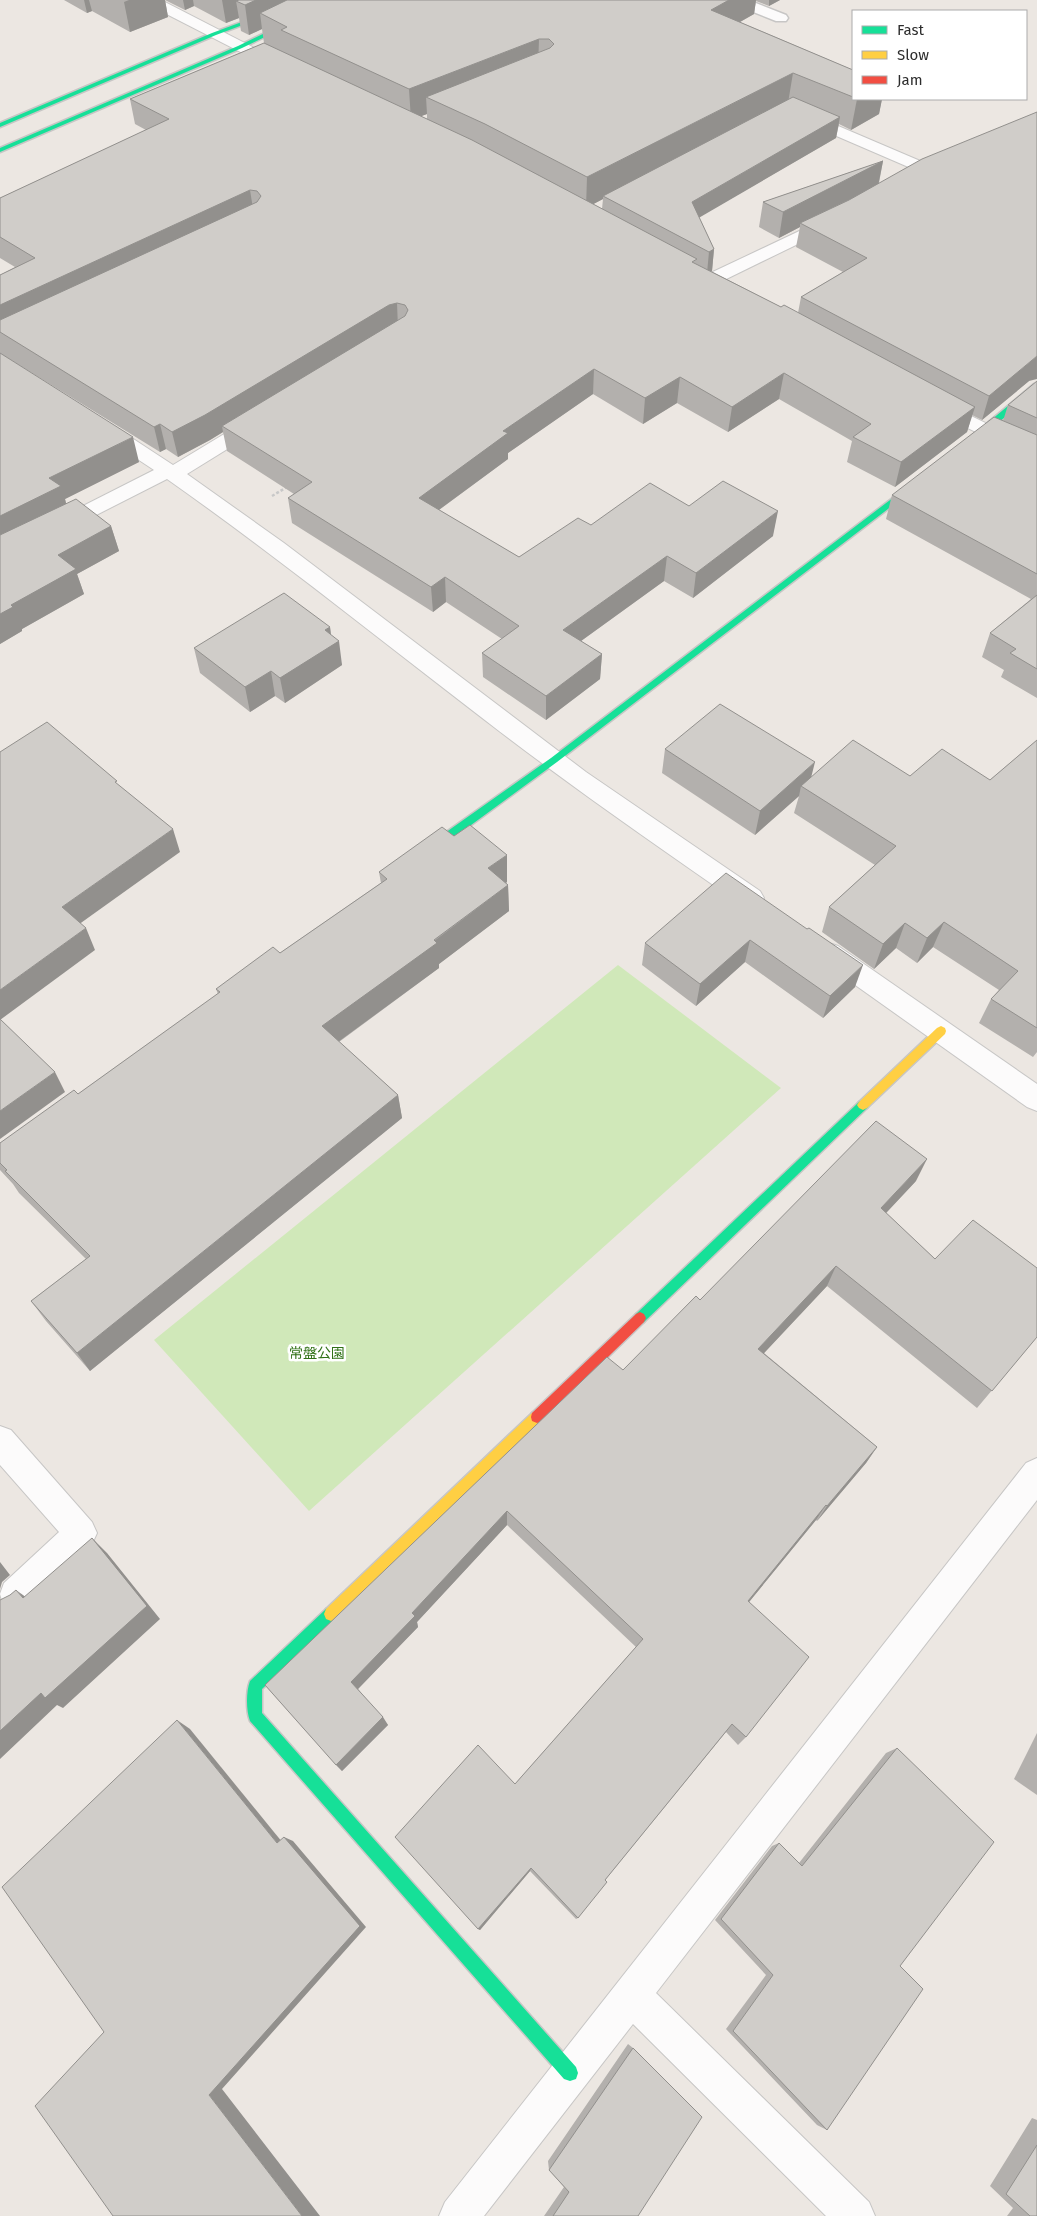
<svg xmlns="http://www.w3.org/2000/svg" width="1037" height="2216" font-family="'Fira Sans','Noto Sans JP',sans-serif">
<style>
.green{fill:#d0e8b9}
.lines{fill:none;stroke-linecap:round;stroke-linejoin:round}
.lane-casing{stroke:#c7c6c5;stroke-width:3}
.street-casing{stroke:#c7c6c5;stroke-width:2}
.fast-casing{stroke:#c7c6c5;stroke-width:3}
.slow-casing{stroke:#c7c6c5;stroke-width:3}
.jam-casing{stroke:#c7c6c5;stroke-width:3}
.path{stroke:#c8c8c8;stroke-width:2.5;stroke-dasharray:3 2;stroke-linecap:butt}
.lane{fill:#fcfbfb;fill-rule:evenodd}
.street{fill:#fcfbfb;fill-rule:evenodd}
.fast{fill:#16e098;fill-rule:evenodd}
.slow{fill:#ffcf43;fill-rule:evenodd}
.jam{fill:#f24e42;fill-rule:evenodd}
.wall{fill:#b3b0ad;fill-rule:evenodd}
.shaded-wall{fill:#92908d}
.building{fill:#d0cdc9;stroke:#92908d}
.labels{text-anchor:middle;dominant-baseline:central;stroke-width:5;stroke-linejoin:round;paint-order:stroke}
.park-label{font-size:14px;fill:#307116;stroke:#fff}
</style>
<rect width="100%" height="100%" fill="#ece7e2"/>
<path class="green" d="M618 965 781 1088 309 1511 154 1340Z"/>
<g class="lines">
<defs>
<path id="lane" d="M729 0H748L786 15 788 18 786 21H776L731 3Z"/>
<g id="street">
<path d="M143 0H161L274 58 277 61 274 64H264L145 3Z"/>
<path d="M803 111 932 166 934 169 932 172H920L797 119 795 116 797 113Z"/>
<path d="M831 216 837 217 840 221 837 225 712 286 706 287 700 286 697 282 700 278Z"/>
<path d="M938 400 1037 448V462L931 410 928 406 931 402Z"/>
<path d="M256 417 263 419 266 423 263 427 187 474 284 543 586 772 760 891 764 898 760 905 751 908 742 905C657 846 572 787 490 724 383 642 278 557 167 479L0 564V548L154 470 98 433 95 429 98 425 105 423 112 425 173 465 249 419Z"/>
<path d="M829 943 838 946 1037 1084V1111L1027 1107 820 960 816 953 820 946Z"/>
<path d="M0 1426 11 1430 92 1522 97 1533 92 1544 28 1607 16 1612 4 1607 0 1594 4 1583 59 1532 0 1465Z"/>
<path d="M1037 1458V1500L656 1993 869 2202 875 2216H826L633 2024 484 2216H439L445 2202 1026 1463Z"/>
</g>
<g id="fast">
<path d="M333 0H341L242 48 0 152V148L238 46Z"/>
<path d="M272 11 277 12 216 35 0 127V123L212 33Z"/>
<path d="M1034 384H1037V390L972 445H966V441Z"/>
<path d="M919 478 922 479V483L557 762 426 858H418L417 855 418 852 551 758Z"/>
<path d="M863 1100 867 1102 869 1105 867 1108 644 1322 640 1324 636 1322 634 1318 636 1314 859 1102Z"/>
<path d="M331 1607 336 1609 338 1614 336 1619 262 1689V1713L576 2067 578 2073 576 2079 570 2081 564 2079 250 1721C246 1711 246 1691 250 1681L326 1609Z"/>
</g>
<g id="slow">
<path d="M941 1026 945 1028 946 1031 945 1034 867 1108 863 1110 859 1108 857 1105 859 1102 937 1028Z"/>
<path d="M537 1411 542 1413 543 1417 542 1421 336 1619 331 1621 326 1619 324 1614 326 1609 532 1413Z"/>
</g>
<path id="jam" d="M640 1312 644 1314 646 1318 644 1322 542 1421 537 1423 532 1421 531 1417 532 1413 636 1314Z"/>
</defs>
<use href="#lane" class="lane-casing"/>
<use href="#street" class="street-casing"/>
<use href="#fast" class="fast-casing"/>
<use href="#slow" class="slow-casing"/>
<use href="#jam" class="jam-casing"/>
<path class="path" d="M272 496 287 487"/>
<use href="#lane" class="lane"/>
<use href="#street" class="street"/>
<use href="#fast" class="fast"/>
<use href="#slow" class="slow"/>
<use href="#jam" class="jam"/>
</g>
<g class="wall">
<path d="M64 0H165L168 17 130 32 92 11 87 13Z"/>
<path d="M165 0H780L769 6 756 1 754 14 740 22 853 70V99H882L879 114 851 130 839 124 836 138 699 217 714 249 712 271H711L781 307 798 313 801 297 843 272 796 247 800 227 779 238 759 227 763 202 883 161 879 183 1029 381 982 420 972 415 967 432 895 487 847 462 852 441 779 399 728 432 677 403 643 424 593 394 508 453V459L439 510 519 557 591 525 689 506 773 536 693 598 664 581 581 641 602 654 600 679 546 720 483 677 482 653 502 639 446 602 433 612 292 523 288 498 294 494 227 451 223 432 210 440 178 457 166 449 160 452 6 357 139 462 65 499 66 504 111 526 119 551 77 574 84 594 22 629V631L0 644V275L15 267 0 258V198L146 130 135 124 130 99 264 43 262 29 249 35 241 31 239 18 226 23 194 6 185 10ZM427 114V119L421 116ZM603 199 602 209 593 204Z"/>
<path d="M1037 381V698L1001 677 1004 670 982 657 990 633 1031 599 886 519 892 495 1003 421 1008 405Z"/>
<path d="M330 627 331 635 342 665 285 703 275 696 250 712 200 673 194 648Z"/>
<path d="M1037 740V1052L1033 1057 979 1023 991 999 999 990 933 947 917 963 896 948 874 969 822 932 829 907 875 865 794 813 799 796 755 835 662 773 665 749 811 777 910 776 990 780Z"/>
<path d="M379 872 507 882 506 883 508 885 509 911 439 964V968L339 1042 398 1095 402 1118 90 1371 46 1321 31 1301 86 1259 19 1193 13 1184 0 1170V1143L78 1094 218 994 216 989 280 953 381 883Z"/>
<path d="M807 929 855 987 823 1018 745 962 696 1006 642 965 645 943Z"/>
<path d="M916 1181 886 1213 935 1259 1037 1337 977 1408 827 1286 764 1353 877 1447 866 1463 817 1521 816 1520 749 1602 746 1737 738 1745 726 1732 605 1880 578 1918 576 1919 530 1871 480 1930 478 1929 515 1784 636 1647 507 1525 417 1622 418 1627 358 1689 388 1725 342 1771 265 1685 623 1370 700 1300Z"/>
<path d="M1037 1733V1795L1014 1779Z"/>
<path d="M897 1748 900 1966 827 2130 817 2125 726 2029 766 1975 715 1920 772 1846 779 1843 799 1863 886 1753Z"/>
<path d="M628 2044 633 2048 638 2216H544L564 2187 549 2170 548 2161Z"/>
<path d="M1032 2118 1037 2120V2216H1007L1013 2208 990 2186Z"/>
</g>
<g class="shaded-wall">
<path d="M84 0H89L92 11 87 13Z"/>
<path d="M129 0H165L168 17 130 32 124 2Z"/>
<path d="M183 0H193L194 6 185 10Z"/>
<path d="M222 0H322L260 13 262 29 249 35 245 5 236 1 239 18 226 23Z"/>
<path d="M729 0H756L754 14 708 40 711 10Z"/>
<path d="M769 0H780L769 6Z"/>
<path d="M539 39 538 69 426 97 427 114 411 120 409 89Z"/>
<path d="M793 73 788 103 603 196V199L586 208 587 177Z"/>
<path d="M857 99H882L879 114 851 130Z"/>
<path d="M840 117 836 138 690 223 692 202Z"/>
<path d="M883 161 878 186 800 223V227L779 238 783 212Z"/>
<path d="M250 190 254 215 0 332V305Z"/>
<path d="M714 249 712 271 707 273 709 252Z"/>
<path d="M397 303 398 328 222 426 223 432 210 440 178 457 172 432 389 305Z"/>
<path d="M1037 356V379L1029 381 982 420 989 396Z"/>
<path d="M594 369 593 394 508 453V459L421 523 419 498 503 431Z"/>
<path d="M784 373 779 399 728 432 732 407Z"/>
<path d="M680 377 677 403 643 424 645 398Z"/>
<path d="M975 407 967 432 895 487 901 462Z"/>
<path d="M160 424 166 449 160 452 154 427Z"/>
<path d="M133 437 139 462 65 499 68 511 0 546V516L49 478Z"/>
<path d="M778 511 773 536 693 598 696 573Z"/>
<path d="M111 526 119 551 77 574 84 594 22 629V631L0 644V614L11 605 58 555Z"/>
<path d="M667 556 664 581 563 654V630Z"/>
<path d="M445 577 446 602 433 612 431 587Z"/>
<path d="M330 627 332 644 339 641 342 665 285 703 280 678 325 630Z"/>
<path d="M602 654 600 679 546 720V696Z"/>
<path d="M271 671 275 696 250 712 245 687Z"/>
<path d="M815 762 809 786H801L799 796 755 835 760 811Z"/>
<path d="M173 829 180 852 71 930 62 907Z"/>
<path d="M507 855V882L489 895 488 868Z"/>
<path d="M508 885 509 911 439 964V968L327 1050 322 1026Z"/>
<path d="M944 922 933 947 917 963 927 938Z"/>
<path d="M905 923 896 948 874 969 883 944Z"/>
<path d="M86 928 95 950 0 1020V990Z"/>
<path d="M750 940 745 962 696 1006 700 984Z"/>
<path d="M863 965 855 987 823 1018 830 996Z"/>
<path d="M55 1072 65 1092 0 1139V1111Z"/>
<path d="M398 1095 402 1118 90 1371 77 1353Z"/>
<path d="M927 1159 916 1181 871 1229 881 1208Z"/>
<path d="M836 1266 827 1286 751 1367 758 1349Z"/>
<path d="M877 1447 866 1463 817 1521 827 1506Z"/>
<path d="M826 1505 816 1520 740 1613 748 1601Z"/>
<path d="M507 1511V1525L417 1622 418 1627 356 1691 351 1682 412 1613Z"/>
<path d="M92 1538 107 1553 160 1619 63 1708 57 1705 0 1759V1731Z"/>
<path d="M0 1562 10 1575 2 1582 0 1589Z"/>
<path d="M16 1590 34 1603 23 1598Z"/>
<path d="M383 1717 388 1725 342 1771 336 1765Z"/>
<path d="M177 1720 190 1729 287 1848 277 1843Z"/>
<path d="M284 1837 293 1841 366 1927 222 2089 320 2216H302L209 2095Z"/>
<path d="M531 1868 530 1871 480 1930 478 1929Z"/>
</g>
<g class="building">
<path d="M239 0H256L245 5 236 1Z"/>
<path d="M287 0H729L711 10 853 70V97L793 73 587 177 485 124 426 97 550 48 554 44 549 39H539L409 89 281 30 287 27 260 13Z"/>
<path d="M264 43 472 140 697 259 692 262 781 307 784 305 975 407 901 462 853 437 871 424 784 373 732 407 680 377 645 398 594 369 503 431 508 433 419 498 519 557 578 518 591 525 650 483 689 506 723 481 778 511 696 573 667 556 563 630 602 654 546 696 482 653 519 626 445 577 431 587 288 498 312 482 222 426 405 316 408 310 405 305 397 303 389 305 205 415 172 432 160 424 154 427 0 332V320L257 202 261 196 257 191 250 190 0 305V275L35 258 0 237V198L169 119 130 99Z"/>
<path d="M793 97 840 117 692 202 714 249 709 252 603 196Z"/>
<path d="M1037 112V356L989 396 801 297 867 258 800 223 849 200 922 159Z"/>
<path d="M883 161 783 212 763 202Z"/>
<path d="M0 353 133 437 49 478 61 486 0 516Z"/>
<path d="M1037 381V418L1008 405Z"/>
<path d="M994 417 1037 435V574L892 495Z"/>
<path d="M76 499 111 526 58 555 76 569 11 605 13 607 0 614V535Z"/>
<path d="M284 593 330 627 325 630 339 641 280 678 271 671 245 687 194 648Z"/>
<path d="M1037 595V669L1010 653 1016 649 990 633Z"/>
<path d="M720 704 815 762 760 811 665 749Z"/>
<path d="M47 722 117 781 115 782 173 829 62 907 86 928 0 990V752Z"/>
<path d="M853 740 910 776 942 749 990 780 1037 740V1028L991 999 1018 971 944 922 927 938 905 923 883 944 829 907 896 846 801 786Z"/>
<path d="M470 825 507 855 488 868 508 885 434 940 437 943 322 1026 398 1095 77 1353 31 1301 90 1256 5 1171 7 1170 0 1163V1143L74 1090 78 1094 220 992 216 989 273 947 280 953 387 879 379 872 442 827 454 836Z"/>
<path d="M726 873 807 929 809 928 863 965 830 996 750 940 700 984 645 943Z"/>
<path d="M0 1019 55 1072 0 1111Z"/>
<path d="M876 1121 927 1159 881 1208 935 1259 973 1220 1037 1268V1337L992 1391 836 1266 758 1349 877 1447 827 1506 826 1505 748 1601 809 1657 746 1737 732 1724 605 1880 607 1882 578 1918 531 1868 478 1929 395 1837 478 1745 515 1784 643 1639 507 1511 412 1613 415 1616 351 1682 383 1717 336 1765 265 1685 607 1357 623 1370 696 1296 700 1300Z"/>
<path d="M92 1538 147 1606 45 1698 41 1693 0 1731V1600L10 1595 16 1590 23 1598Z"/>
<path d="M177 1720 277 1843 284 1837 360 1926 209 2095 302 2216H113L35 2106 104 2032 2 1887Z"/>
<path d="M897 1748 994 1842 900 1966 923 1989 827 2130 733 2031 773 1975 721 1919 779 1843 802 1866Z"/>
<path d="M633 2048 702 2117 638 2216H553L569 2192 549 2170Z"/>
<path d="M1037 2145V2216H1030L1006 2194Z"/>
</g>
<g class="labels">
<g class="park-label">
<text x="317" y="1353">常盤公園</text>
</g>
</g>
<rect x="852" y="10" width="175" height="90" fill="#ffffff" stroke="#ababab"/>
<rect x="862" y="26" width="25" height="8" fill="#16e098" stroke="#ababab"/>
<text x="897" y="35" font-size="15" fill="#2d2d2d">Fast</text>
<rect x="862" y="51" width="25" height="8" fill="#ffcf43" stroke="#ababab"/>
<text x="897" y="60" font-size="15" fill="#2d2d2d">Slow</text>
<rect x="862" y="76" width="25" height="8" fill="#f24e42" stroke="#ababab"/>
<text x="897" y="85" font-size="15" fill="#2d2d2d">Jam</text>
</svg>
